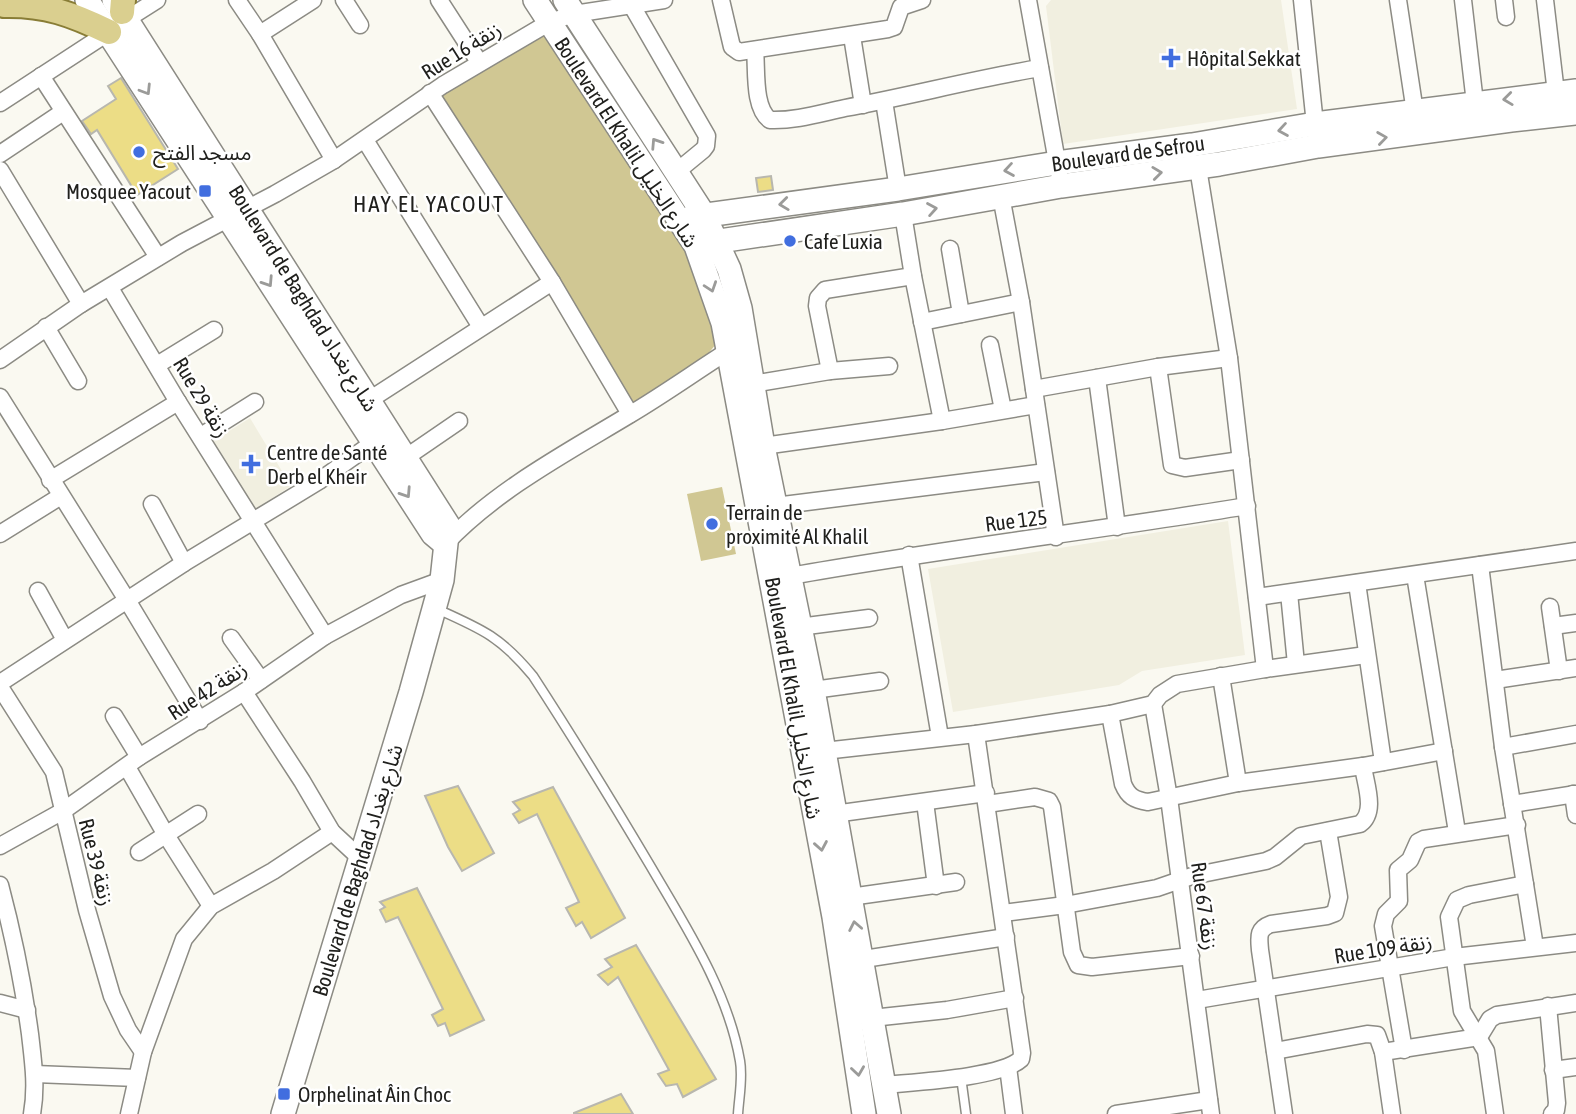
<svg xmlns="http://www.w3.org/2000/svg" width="1576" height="1114" font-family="'Asap Condensed','Noto Sans Arabic',sans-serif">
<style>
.built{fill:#f1efe0}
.green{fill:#d0c793}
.building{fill:#ecdd86;stroke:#b8b7af;stroke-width:2}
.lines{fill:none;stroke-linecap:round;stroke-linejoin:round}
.lane-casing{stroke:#8c8b84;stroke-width:11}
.street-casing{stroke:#8c8b84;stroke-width:19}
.secondary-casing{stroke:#8c8b84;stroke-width:26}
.primary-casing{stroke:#897d36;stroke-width:28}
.lane{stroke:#fff;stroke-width:8}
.street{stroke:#fff;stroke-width:16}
.secondary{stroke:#fff;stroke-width:23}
.primary{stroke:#dacf8f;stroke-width:24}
.oneway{stroke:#9b9b99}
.poi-dot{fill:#416edf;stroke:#fff;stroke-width:2.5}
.labels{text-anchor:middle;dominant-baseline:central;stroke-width:5;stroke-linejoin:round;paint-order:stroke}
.street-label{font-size:21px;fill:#20201d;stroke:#fff}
.poi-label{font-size:21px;fill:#20201d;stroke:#fff;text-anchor:start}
.neighbourhood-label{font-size:23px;letter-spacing:2px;fill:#20201d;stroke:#fff}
</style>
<rect width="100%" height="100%" fill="#faf9f1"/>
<g class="built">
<path d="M1051 0H1281L1297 109 1063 144 1046 6Z"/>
<path d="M250 418 291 486 252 511 210 443Z"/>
<path d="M1228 521 1245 655 1142 671 1119 685 953 712 928 569Z"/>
</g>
<g class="green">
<path d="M545 26 682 243 703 289 716 344 691 375 632 412 433 92Z"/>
<path d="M722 487 736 554 701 561 687 494Z"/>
</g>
<g class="building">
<path d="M121 78 178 169 137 195 97 130 91 134 82 121 116 99 108 86Z"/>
<path d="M771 176 773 190 758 192 756 178Z"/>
<path d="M458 786 494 853 462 871 448 847 425 796Z"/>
<path d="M553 787 625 918 591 938 582 922 576 926 566 908 579 902 537 814 519 823 513 814 520 810 513 802Z"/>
<path d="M417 888 484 1020 450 1036 445 1023 438 1026 432 1015 443 1009 398 917 386 922 380 910 385 907 380 902Z"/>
<path d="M636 945 716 1079 683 1097 677 1084 666 1086 658 1074 669 1070 618 977 608 985 598 975 612 967 605 959Z"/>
<path d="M621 1094 633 1114H574V1113Z"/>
</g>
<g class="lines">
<defs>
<g id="lane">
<path d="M437 609C482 629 501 637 533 676 574 739 613 803 651 867 686 927 728 991 740 1061 743 1078 739 1097 738 1114"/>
<path d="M961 1077 966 1114"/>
</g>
<g id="street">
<path d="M237 0 260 34 334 160"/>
<path d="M344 0 360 25"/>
<path d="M439 0 479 62"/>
<path d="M721 0 732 47 739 52 888 29 894 27 901 7 922 0"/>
<path d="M1028 0 1059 173"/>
<path d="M1302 0 1316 134"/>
<path d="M1398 0 1415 112"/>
<path d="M1463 0 1475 103"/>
<path d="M1504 0 1506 17"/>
<path d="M1545 0 1556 93"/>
<path d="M632 6 707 136 706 146 703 150 675 173"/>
<path d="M127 19 157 0"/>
<path d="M260 34 313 0"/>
<path d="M852 36 863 105"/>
<path d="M755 50C757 70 753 108 770 120 795 121 821 113 845 108 910 96 974 79 1040 68"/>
<path d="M41 76 158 257"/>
<path d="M430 93 552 282 630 414"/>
<path d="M884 101 898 189"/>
<path d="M0 103 109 32"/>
<path d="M365 140 481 327"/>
<path d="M0 154 63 112"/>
<path d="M1198 168 1229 358 1265 669"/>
<path d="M0 170 81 304"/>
<path d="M1001 196 1021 302 1056 537"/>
<path d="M903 214 913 276 942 421"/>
<path d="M950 249 961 314"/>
<path d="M110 288 178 402 325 636"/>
<path d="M922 322 1021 302"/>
<path d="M46 327 78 381"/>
<path d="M990 345 1003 410"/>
<path d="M0 360 81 304 182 243 275 194 334 160 443 85 550 22 574 14 664 0"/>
<path d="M157 365 214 330"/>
<path d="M1158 367 1172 465 1185 468 1241 460"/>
<path d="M830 371 817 306 818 298 825 290 913 276"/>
<path d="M1097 378 1117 527"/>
<path d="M752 384 830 371 889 366"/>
<path d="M1034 389 1158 367 1229 358"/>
<path d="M0 397 127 600 200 721"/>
<path d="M360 406 552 282"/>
<path d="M201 436 255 402"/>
<path d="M763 446 942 421 1036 405"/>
<path d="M405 458 459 421"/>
<path d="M50 480 178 402"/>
<path d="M152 504 184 563"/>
<path d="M775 506 1046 472"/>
<path d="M0 534 61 496"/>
<path d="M445 544C496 490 566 453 629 415 663 395 695 372 728 351"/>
<path d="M909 555 940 737"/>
<path d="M1480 565 1503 747 1535 947"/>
<path d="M1415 575 1457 832"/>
<path d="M790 576C942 549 1095 531 1247 506"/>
<path d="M1357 583 1383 762"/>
<path d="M38 591 65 640"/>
<path d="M1289 593 1296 664"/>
<path d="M1257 597 1576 551"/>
<path d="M1550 607 1559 671"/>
<path d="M1553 626 1576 623"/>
<path d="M799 627 869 618"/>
<path d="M231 638 261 680"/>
<path d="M1221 676 1238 783"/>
<path d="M1495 680 1576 668"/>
<path d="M0 683 184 563 319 481 380 438"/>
<path d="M0 687 54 772 87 910 112 996 128 1030 143 1052"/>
<path d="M813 690 880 681"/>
<path d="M244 692 302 781 332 832 360 858"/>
<path d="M1153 704 1169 798 1211 1114"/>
<path d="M1110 714 1123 784C1128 796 1134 800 1148 802L1238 783 1363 766 1444 751"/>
<path d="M114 716 139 757"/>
<path d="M1503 747 1576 734"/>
<path d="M815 752 976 734 1110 714 1153 704 1160 695 1177 684 1265 669 1366 655"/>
<path d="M127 767 166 835 211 906"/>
<path d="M1573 794 1576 815"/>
<path d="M925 802 936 886"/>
<path d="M987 804 1035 797 1049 801 1052 807 1072 952 1078 965 1092 967 1191 956"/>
<path d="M1512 804 1576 794"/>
<path d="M834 814 986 793"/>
<path d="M0 846 63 811 139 757 244 692 325 636 401 595 442 580"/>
<path d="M139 852 198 814"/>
<path d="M0 885C13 934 23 983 30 1034 33 1061 37 1086 32 1114"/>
<path d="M850 897 956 882"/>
<path d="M1003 913 1065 905 1157 888 1192 876 1266 861 1275 857 1301 836 1360 824C1377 812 1365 783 1363 766"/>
<path d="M851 961 1006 937"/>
<path d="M1197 1000 1454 957 1576 943"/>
<path d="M0 1003 27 1010"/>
<path d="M1548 1006 1557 1103 1556 1110 1552 1114"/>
<path d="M872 1018 947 1010 1015 998"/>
<path d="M1404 1050 1383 926 1386 914 1399 901 1398 870 1410 860 1418 842 1424 839 1517 825"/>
<path d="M1275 1051 1367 1034 1377 1035 1383 1052 1392 1114"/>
<path d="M1383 1052 1479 1037 1490 1019 1497 1015 1576 1003"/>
<path d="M1008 1067 1014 1114"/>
<path d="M1553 1070 1576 1067"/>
<path d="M35 1074 137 1078"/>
<path d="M884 1085C913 1082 1001 1078 1021 1059L1022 1053 976 734"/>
<path d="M129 1114 143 1052 184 939 211 906 273 871 332 832"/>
<path d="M1116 1114 1209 1100"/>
<path d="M1284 1114 1260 950C1259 937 1257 929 1271 924L1327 916 1335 913 1339 897 1328 831"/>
<path d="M1495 1114 1486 1051 1462 1011 1449 917 1457 900 1469 895 1525 884"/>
</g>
<g id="secondary">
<path d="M87 0 433 534 445 544"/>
<path d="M114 0 448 525 442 580 411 692 283 1114"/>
<path d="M535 0 696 246 723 323 834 917 864 1114"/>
<path d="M565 0 704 215 729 269 740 308 763 446 813 690 889 1114"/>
<path d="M692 217 898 189 1057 163 1192 145 1315 124 1576 91"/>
<path d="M706 243 903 214 1061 186 1219 164 1318 146 1511 120 1576 113"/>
</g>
<g id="primary">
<path d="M4 5C45 4 72 14 109 32"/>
<path d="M122 12 123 0"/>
</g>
</defs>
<use href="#lane" class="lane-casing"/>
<use href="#street" class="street-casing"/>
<use href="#secondary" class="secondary-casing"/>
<use href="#primary" class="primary-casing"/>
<use href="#lane" class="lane"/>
<use href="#street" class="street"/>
<use href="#secondary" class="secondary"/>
<use href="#primary" class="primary"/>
</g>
<defs><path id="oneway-chevron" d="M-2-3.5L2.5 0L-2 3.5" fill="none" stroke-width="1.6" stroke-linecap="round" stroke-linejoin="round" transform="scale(1.75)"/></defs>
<g class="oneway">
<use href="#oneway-chevron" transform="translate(146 90) rotate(58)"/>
<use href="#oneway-chevron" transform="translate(1508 99) rotate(173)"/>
<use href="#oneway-chevron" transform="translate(1283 130) rotate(171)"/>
<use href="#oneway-chevron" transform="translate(1382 138) rotate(-8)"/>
<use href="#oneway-chevron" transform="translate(656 143) rotate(-123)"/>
<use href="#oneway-chevron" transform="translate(1009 170) rotate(171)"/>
<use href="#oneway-chevron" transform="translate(1157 173) rotate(-7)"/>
<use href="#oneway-chevron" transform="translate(784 204) rotate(173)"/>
<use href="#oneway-chevron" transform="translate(932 209) rotate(-10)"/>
<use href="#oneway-chevron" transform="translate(268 282) rotate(57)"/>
<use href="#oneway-chevron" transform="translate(711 287) rotate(71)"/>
<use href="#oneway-chevron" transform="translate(406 493) rotate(57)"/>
<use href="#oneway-chevron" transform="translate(821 846) rotate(80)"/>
<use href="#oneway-chevron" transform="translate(855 926) rotate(-101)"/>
<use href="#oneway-chevron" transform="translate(858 1071) rotate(82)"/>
</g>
<g class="poi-dot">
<path d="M1167.5 47.5h7v7h7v7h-7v7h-7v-7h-7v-7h7z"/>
<circle cx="139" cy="152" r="7"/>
<rect x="198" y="184" width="14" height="14" rx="3.5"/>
<circle cx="790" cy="241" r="7"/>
<path d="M247.5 453.5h7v7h7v7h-7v7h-7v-7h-7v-7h7z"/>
<circle cx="712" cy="524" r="7"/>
<rect x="277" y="1087" width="14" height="14" rx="3.5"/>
</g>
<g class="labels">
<g class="street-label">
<text transform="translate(461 50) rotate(-32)">Rue 16 زنقة</text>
<text transform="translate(627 142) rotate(57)">Boulevard El Khalil شارع الخليل</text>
<text transform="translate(1128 153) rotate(-8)">Boulevard de Sefrou</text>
<text transform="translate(304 298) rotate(58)">Boulevard de Baghdad شارع بغداد</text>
<text transform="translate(202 397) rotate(59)">Rue 29 زنقة</text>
<text transform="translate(1016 520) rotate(-7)">Rue 125</text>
<text transform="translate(207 690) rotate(-33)">Rue 42 زنقة</text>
<text transform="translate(794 698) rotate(80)">Boulevard El Khalil شارع الخليل</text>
<text transform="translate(97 862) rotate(76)">Rue 39 زنقة</text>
<text transform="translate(357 870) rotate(-73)">Boulevard de Baghdad شارع بغداد</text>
<text transform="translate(1205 906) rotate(82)">Rue 67 زنقة</text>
<text transform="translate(1383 948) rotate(-9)">Rue 109 زنقة</text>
</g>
<g class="poi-label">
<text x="1187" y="58">Hôpital Sekkat</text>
<text x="153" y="152">مسجد الفتح</text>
<text x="191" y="191" text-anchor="end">Mosquee Yacout</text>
<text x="804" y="241">Cafe Luxia</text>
<text x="267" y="452">Centre de Santé<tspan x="267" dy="24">Derb el Kheir</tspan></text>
<text x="726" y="512">Terrain de<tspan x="726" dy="24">proximité Al Khalil</tspan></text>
<text x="298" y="1094">Orphelinat Âin Choc</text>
</g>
<g class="neighbourhood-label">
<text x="429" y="204">HAY EL YACOUT</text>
</g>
</g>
</svg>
